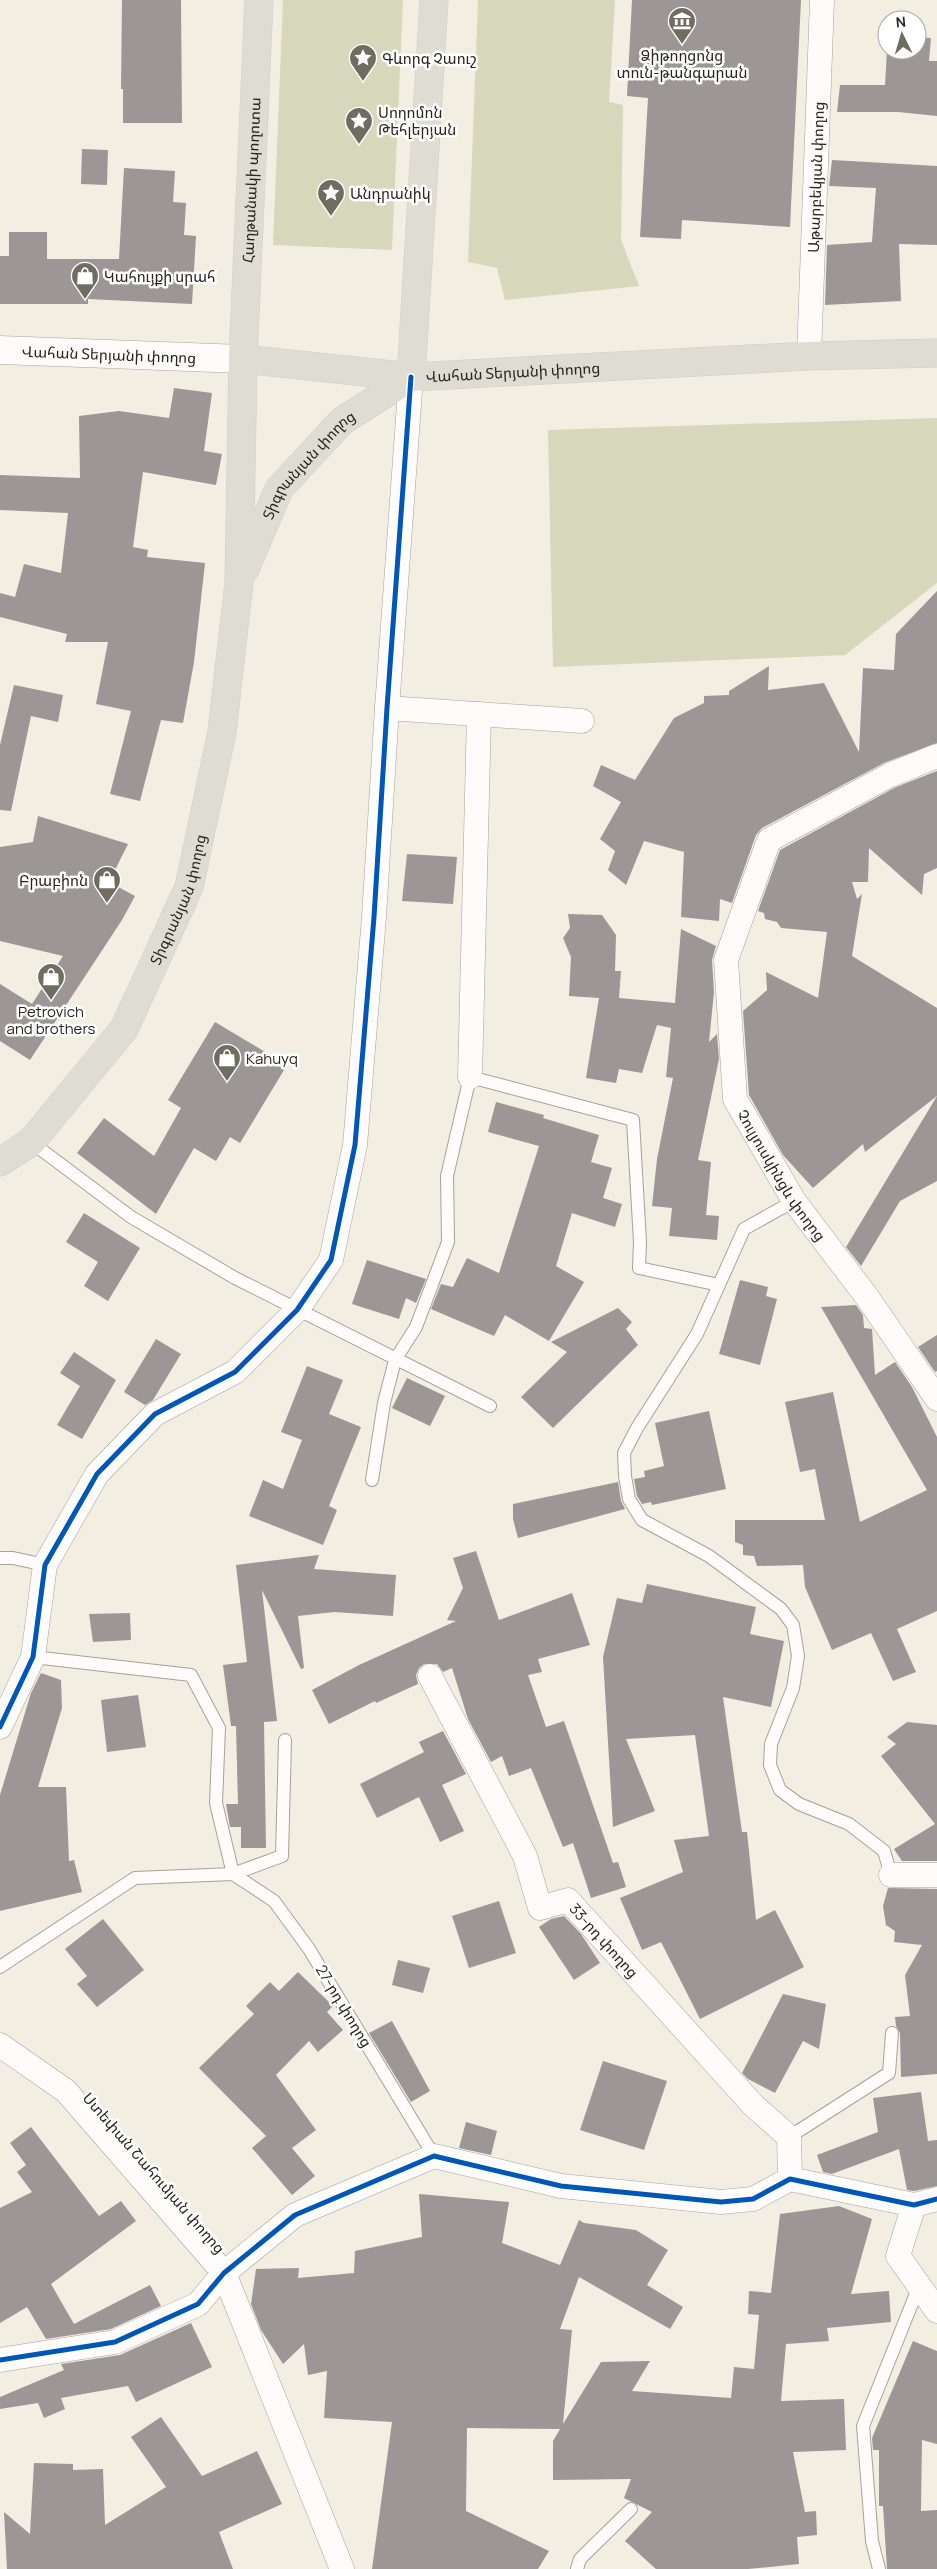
<svg xmlns="http://www.w3.org/2000/svg" width="937" height="2569" font-family="Manrope,'Noto Sans Armenian',sans-serif">
<style>
.green{fill:#d6d7bb}
.building{fill:#9c9697}
.lines{fill:none;stroke-linecap:round;stroke-linejoin:round}
.service-casing{stroke:#a5a299;stroke-width:14}
.minor-casing{stroke:#a5a299;stroke-width:25}
.tertiary-casing{stroke:#a5a299;stroke-width:29}
.trunk-casing{stroke:#cfcdc7;stroke-width:29}
.service{stroke:#fdfcfb;stroke-width:12}
.minor{stroke:#fdfcfb;stroke-width:24}
.tertiary{stroke:#fdfcfb;stroke-width:28}
.trunk{stroke:#dfdcd4;stroke-width:28}
.cycleway-casing{stroke:#fff;stroke-width:8}
.cycleway{stroke:#0057b8;stroke-width:5}
.labels{text-anchor:middle;dominant-baseline:central;stroke-width:5;stroke-linejoin:round;paint-order:stroke}
.poi-label{font-size:15px;fill:#29261d;stroke:#fff;text-anchor:start}
.street-label{font-size:15px;fill:#29261d;stroke:#fff}
</style>
<rect width="100%" height="100%" fill="#f2eee2"/>
<g class="green">
<path d="M283 0H403L392 250 273 245Z"/>
<path d="M478 0H615L609 102 623 105 621 240 639 286 505 300 497 268 468 262Z"/>
<path d="M937 418V583L845 655 553 667 548 430Z"/>
</g>
<g class="building">
<path d="M122 0H181L182 123H123V89H121Z"/>
<path d="M632 0H801L790 227 682 220 681 239 640 237 648 98 627 96Z"/>
<path d="M917 37 931 38 929 61H937V116L898 112H837L840 85H885L887 50H917Z"/>
<path d="M82 149 108 150 107 185 81 184Z"/>
<path d="M832 160 937 166V245L899 244 901 301 825 305 827 245 872 242 876 188 829 186Z"/>
<path d="M124 168 175 171 173 202 186 203 184 235 196 236 192 304 88 299V304H0V256H9V232H47V259H119Z"/>
<path d="M174 388 212 393 204 451 222 454 216 485 143 472 133 547 148 550 147 557 205 563 194 662 183 723 161 720 140 801 110 794 131 711 96 704 108 642H65L67 634 0 617V593L15 597 24 564 61 573 68 513 0 510V475L80 478 79 416 119 411 169 418Z"/>
<path d="M937 591V743L884 763 762 828 756 835 732 903 720 899 719 921 681 917 684 852 644 841 626 885 608 870 615 851 600 839 621 802 593 786 601 765 635 780 674 718 704 703V696L729 695V691L769 666 768 690 824 683 859 752 863 668 894 670 896 634Z"/>
<path d="M14 685 63 695 58 722 31 716 11 811 0 810V745Z"/>
<path d="M937 771V868L924 874 922 895 869 848 868 882H852L857 899 862 894 852 956 937 1008V1096L865 1152 863 1144 813 1188 783 1155 749 1095 743 1011 767 990 766 972 818 998 827 932 781 928 777 922 765 919 764 913 758 911 780 850 896 787Z"/>
<path d="M38 816 128 844 109 882 135 896 122 920 30 1060 0 1041V984L32 1004 63 956 0 941V847L33 842Z"/>
<path d="M407 854 457 857 453 904 402 901Z"/>
<path d="M568 914 602 915 616 935 615 971H621L619 998 675 1003 681 929 716 946 712 960 714 992 709 1042 717 1034 719 1059 698 1160 711 1162 706 1215 719 1216 717 1240 669 1236 672 1208 652 1206 657 1159 673 1078 666 1077 671 1028 657 1025 642 1073 619 1069 616 1083 586 1078 599 998 569 996 571 957 563 938 570 928Z"/>
<path d="M215 1022 287 1065 240 1143 230 1137 216 1161 194 1148 156 1214 77 1153 104 1118 154 1156 181 1108 168 1100Z"/>
<path d="M937 1096V1181L900 1201 861 1266 846 1247Z"/>
<path d="M496 1102 544 1115 543 1118 599 1135 591 1162 612 1168 603 1198 622 1204 615 1227 572 1213 556 1266 584 1282 549 1341 505 1315 494 1336 431 1309 441 1284 453 1287 467 1258 499 1273 539 1146 488 1132Z"/>
<path d="M84 1213 140 1248 108 1301 84 1286 98 1262 66 1242Z"/>
<path d="M367 1260 426 1279 416 1303 406 1298 399 1319 352 1304Z"/>
<path d="M740 1280 768 1287 766 1296 777 1299 760 1365 719 1354Z"/>
<path d="M856 1305 863 1315 864 1328 872 1329 875 1375 895 1362 912 1387 937 1437V1611L897 1629 916 1672 893 1681 871 1633 832 1650 805 1587 803 1565 757 1566 754 1556 743 1555V1545L735 1542V1520H825L815 1469 800 1472 785 1402 833 1392 860 1522 927 1490 821 1307Z"/>
<path d="M618 1308 632 1322 626 1329 638 1345 553 1428 521 1397 567 1352 551 1342Z"/>
<path d="M937 1335V1371L935 1372 918 1347Z"/>
<path d="M156 1339 181 1354 153 1400 145 1405 124 1392Z"/>
<path d="M74 1352 116 1380 82 1439 57 1425 80 1386 60 1373Z"/>
<path d="M307 1366 343 1380 329 1414 361 1427 329 1506 337 1510 323 1545 249 1516 263 1480 283 1489 302 1440 281 1432Z"/>
<path d="M407 1378 445 1396 430 1426 392 1408Z"/>
<path d="M709 1411 726 1489 652 1505 651 1502 642 1504 637 1496 634 1479 645 1477 644 1471 664 1466 655 1423Z"/>
<path d="M618 1482 621 1501 625 1509 518 1538 513 1519V1504Z"/>
<path d="M476 1551 499 1620 572 1593 590 1645 538 1659 542 1672 528 1675 546 1727 564 1721 613 1863 618 1862 626 1887 591 1898 573 1843 563 1847 531 1768 509 1776 502 1756 491 1762 468 1719 452 1668 443 1672 437 1664H424L419 1668 416 1675 418 1684 376 1703 375 1701 329 1724 312 1690 359 1665 456 1621 447 1620 463 1588 453 1558Z"/>
<path d="M319 1555 314 1569 396 1575 393 1616 334 1612 298 1616 304 1668 301 1669 262 1590 277 1721 264 1722 266 1848H241V1827H230L226 1804H238L236 1726H231L223 1665 247 1662 236 1565Z"/>
<path d="M647 1584 756 1607 750 1634 784 1641 771 1707 723 1697 742 1832H747L756 1920 775 1910 804 1967 700 2019 661 1942 642 1950 620 1898 683 1872 674 1840 709 1836 695 1735 626 1739 655 1811 613 1827 603 1657 617 1598 642 1603Z"/>
<path d="M130 1613 131 1640 93 1642 89 1614Z"/>
<path d="M41 1673 61 1680 62 1708 38 1787H66L69 1861 74 1860 82 1892 0 1911V1795L31 1693Z"/>
<path d="M138 1695 146 1747 107 1752 101 1700Z"/>
<path d="M907 1722 937 1725V1861H902L894 1849 935 1824 881 1756 896 1744 887 1737Z"/>
<path d="M443 1731 466 1774 442 1785 464 1831 440 1842 419 1797 377 1818 360 1784 424 1752 419 1742Z"/>
<path d="M888 1888 937 1889V2074L901 2077 900 2033 896 2026 895 2017 910 2016 905 1975 922 1945 894 1942 895 1931 886 1925 883 1906Z"/>
<path d="M499 1901 516 1953 469 1968 452 1916Z"/>
<path d="M564 1916 581 1934 600 1963 574 1980 539 1927 551 1919Z"/>
<path d="M103 1919 144 1970 97 2007 77 1984 87 1976 65 1949Z"/>
<path d="M398 1960 430 1968 423 1993 392 1985Z"/>
<path d="M298 1972 333 2006 327 2012 343 2030 318 2052 309 2041 276 2075 316 2130 292 2148 315 2176 292 2195 252 2148 266 2136 199 2068 254 2014 246 2006 270 1982 279 1991Z"/>
<path d="M783 1994 826 2004 819 2049 803 2041 775 2093 748 2079 742 2073Z"/>
<path d="M392 2021 430 2091 411 2102 369 2033Z"/>
<path d="M603 2061 667 2081 644 2150 580 2130Z"/>
<path d="M921 2092 928 2141 937 2140V2186L914 2191 907 2190 899 2149 832 2174 823 2172 817 2155 878 2132 873 2098Z"/>
<path d="M466 2122 497 2131 491 2155 459 2148Z"/>
<path d="M31 2127 99 2216 121 2201 136 2221 51 2284 74 2324 150 2285 161 2306 111 2329 46 2339 27 2307 0 2323V2208L32 2192 17 2172 26 2165 10 2143Z"/>
<path d="M419 2194 509 2202 502 2243 560 2265 579 2220 584 2223 636 2230 668 2250 647 2285 683 2307 670 2329 579 2277 560 2329 572 2330 563 2424 601 2362 650 2361 632 2391 731 2398 734 2367 754 2369 759 2315 748 2314 749 2291 771 2293 780 2214 839 2206 872 2219 851 2294 889 2291 891 2322 827 2328 829 2341 786 2344 781 2401 844 2399 846 2450 793 2452 805 2512 816 2511 817 2535 797 2537 799 2564 748 2569H656L625 2541 652 2512 624 2498 631 2479 553 2480V2441L560 2429 467 2428 466 2511 549 2551 538 2569H372L392 2422 324 2418 327 2371 308 2375 304 2344 283 2364 261 2330 251 2304 256 2269 299 2268 298 2278 354 2273 355 2251 422 2237Z"/>
<path d="M191 2323 212 2367 136 2402 128 2386 61 2398 65 2409 44 2418 38 2403 0 2409V2397L64 2370 61 2364 120 2355Z"/>
<path d="M913 2341 937 2351V2444L922 2440 921 2511 937 2510V2569H887L883 2506H879V2450H873L872 2438Z"/>
<path d="M161 2417 202 2476 257 2451 282 2504 219 2532 233 2569H7L4 2512 30 2534 34 2463 73 2464V2470L103 2469 105 2525 166 2487 131 2437Z"/>
</g>
<g class="lines">
<defs>
<g id="service">
<path d="M31 1142 131 1217 235 1278 490 1406"/>
<path d="M794 1201 744 1229 697 1334 637 1428 624 1453 625 1476 629 1499 642 1520 709 1556 781 1609 793 1625 798 1656 793 1688 771 1744 770 1765 780 1790 799 1804 849 1824 884 1851 891 1875"/>
<path d="M372 1480 384 1403 395 1360 416 1327 448 1242 447 1176 470 1077 633 1120 640 1242 639 1268 719 1285"/>
<path d="M0 1558H13L45 1565"/>
<path d="M33 1657 191 1675 219 1728 216 1803 233 1874"/>
<path d="M233 1874 274 1901 309 1949 434 2156"/>
<path d="M0 1967 135 1878 233 1874 282 1856 285 1740"/>
<path d="M789 2137 889 2073 892 2033"/>
<path d="M577 2569 580 2559 631 2509"/>
<path d="M879 2569 872 2541 863 2426 919 2286"/>
</g>
<g id="minor">
<path id="s1" d="M809 356 822 0"/>
<path d="M387 708 582 721"/>
<path id="s2" d="M937 756 890 775 769 840 726 960 735 1099 794 1201 867 1297 937 1399"/>
<path d="M470 1077 479 714"/>
<path id="s3" d="M430 1676 525 1856 540 1908 568 1900 753 2105 789 2137 790 2179"/>
<path d="M0 1727 33 1657 45 1565 97 1474 155 1414 235 1372 297 1310 331 1260 355 1145 374 917 387 708 411 377"/>
<path d="M891 1875H937"/>
<path d="M0 2045 66 2091 224 2273 342 2569"/>
<path d="M914 2205 898 2256 937 2311"/>
<path d="M0 2360 115 2342 198 2304 224 2273 295 2215 434 2156 561 2186 721 2202 753 2199 790 2179 914 2205 937 2199"/>
</g>
<g id="tertiary">
<path id="s4" d="M0 350 243 359"/>
</g>
<g id="trunk">
<path id="s5" d="M243 359 411 377 809 356 937 353"/>
<path d="M411 377 434 0"/>
<path id="s6" d="M245 569 279 489 342 421 411 377"/>
<path id="s7" d="M0 1162 31 1142 124 1029 189 887 222 732 239 582 243 359 259 0"/>
</g>
</defs>
<use href="#service" class="service-casing"/>
<use href="#minor" class="minor-casing"/>
<use href="#tertiary" class="tertiary-casing"/>
<use href="#trunk" class="trunk-casing"/>
<use href="#service" class="service"/>
<use href="#minor" class="minor"/>
<use href="#tertiary" class="tertiary"/>
<use href="#trunk" class="trunk"/>
<defs>
<g id="cycleway">
<path d="M0 1727 33 1657 45 1565 97 1474 155 1414 235 1372 297 1310 331 1260 355 1145 374 917 387 708 411 377"/>
<path d="M0 2360 115 2342 198 2304 224 2273 295 2215 434 2156 561 2186 721 2202 753 2199 790 2179 914 2205 937 2199"/>
</g>
</defs>
<use href="#cycleway" class="cycleway-casing"/>
<use href="#cycleway" class="cycleway"/>
</g>
<defs>
<symbol id="museum-pin" viewBox="-11 -11 22 30"><path d="M0 17L-7.5 6A9.5 9.5 0 1 1 7.5 6Z" fill="#6f6c62" stroke="#fff"/><path d="M0-6L6-3V-2H-6V-3ZM-5-1h2V3h-2ZM-1-1h2V3h-2ZM3-1h2V3H3ZM-6 4H6V6H-6Z" fill="#fff"/></symbol>
<symbol id="sight-pin" viewBox="-11 -11 22 30"><path d="M0 17L-7.5 6A9.5 9.5 0 1 1 7.5 6Z" fill="#6f6c62" stroke="#fff"/><path d="M0-6L1.8-2.2L6-1.7L2.9 1.2L3.7 5.4L0 3.3L-3.7 5.4L-2.9 1.2L-6-1.7L-1.8-2.2Z" fill="#fff"/></symbol>
<symbol id="shop-pin" viewBox="-11 -11 22 30"><path d="M0 17L-7.5 6A9.5 9.5 0 1 1 7.5 6Z" fill="#6f6c62" stroke="#fff"/><path d="M-5-2.5h2.3a2.7 3.5 0 0 1 5.4 0H5L5.5 6h-11ZM-1.5-2.5h3a1.5 2.3 0 0 0-3 0Z" fill="#fff"/></symbol>
</defs>
<g fill-rule="evenodd">
<use href="#museum-pin" x="666" y="5" width="32" height="43"/>
<use href="#sight-pin" x="347" y="42" width="32" height="43"/>
<use href="#sight-pin" x="343" y="105" width="32" height="43"/>
<use href="#sight-pin" x="315" y="177" width="32" height="43"/>
<use href="#shop-pin" x="69" y="260" width="32" height="43"/>
<use href="#shop-pin" x="91" y="864" width="32" height="43"/>
<use href="#shop-pin" x="35" y="961" width="32" height="43"/>
<use href="#shop-pin" x="211" y="1042" width="32" height="43"/>
</g>
<g class="labels">
<g class="poi-label">
<text x="682" y="55" text-anchor="middle">Ձիթողցոնց<tspan x="682" dy="17">տուն-թանգարան</tspan></text>
<text x="382" y="58">Գևորգ Չաուշ</text>
<text x="378" y="112">Սողոմոն<tspan x="378" dy="17">Թեհլերյան</tspan></text>
<text x="350" y="193">Անդրանիկ</text>
<text x="104" y="276">Կահույքի սրահ</text>
<text x="88" y="880" text-anchor="end">Բրաբիոն</text>
<text x="51" y="1011" text-anchor="middle">Petrovich<tspan x="51" dy="17">and brothers</tspan></text>
<text x="246" y="1058">Kahuyq</text>
</g>
<g class="street-label">
<text stroke="none"><textPath href="#s1" startOffset="179">Աթարբեկյան փողոց</textPath></text>
<text stroke="none"><textPath href="#s7" startOffset="1051">Հաղթանակի պողոտա</textPath></text>
<text stroke="none"><textPath href="#s4" startOffset="109">Վահան Տերյանի փողոց</textPath></text>
<text stroke="none"><textPath href="#s5" startOffset="271">Վահան Տերյանի փողոց</textPath></text>
<text stroke="none"><textPath href="#s6" startOffset="124">Տիգրանյան փողոց</textPath></text>
<text stroke="none"><textPath href="#s7" startOffset="324">Տիգրանյան փողոց</textPath></text>
<text stroke="none"><textPath href="#s2" startOffset="544">Չուլյուսկինցև փողոց</textPath></text>
<text stroke="none"><textPath href="#s3" startOffset="341">33-րդ փողոց</textPath></text>
<text transform="translate(344 2006) rotate(59)">27-րդ փողոց</text>
<text transform="translate(154 2173) rotate(49)">Ստեփան Շահումյան փողոց</text>
</g>
</g>
<g transform="translate(902 35) rotate(355)"><circle r="24" fill="#ffffff" stroke="#a9a8a5"/>
<path d="M0-4L9 19L0 12L-9 19Z" fill="#6f6c62"/>
<text y="-8" font-size="14" font-weight="bold" text-anchor="middle" fill="#29261d">N</text>
</g>
</svg>
